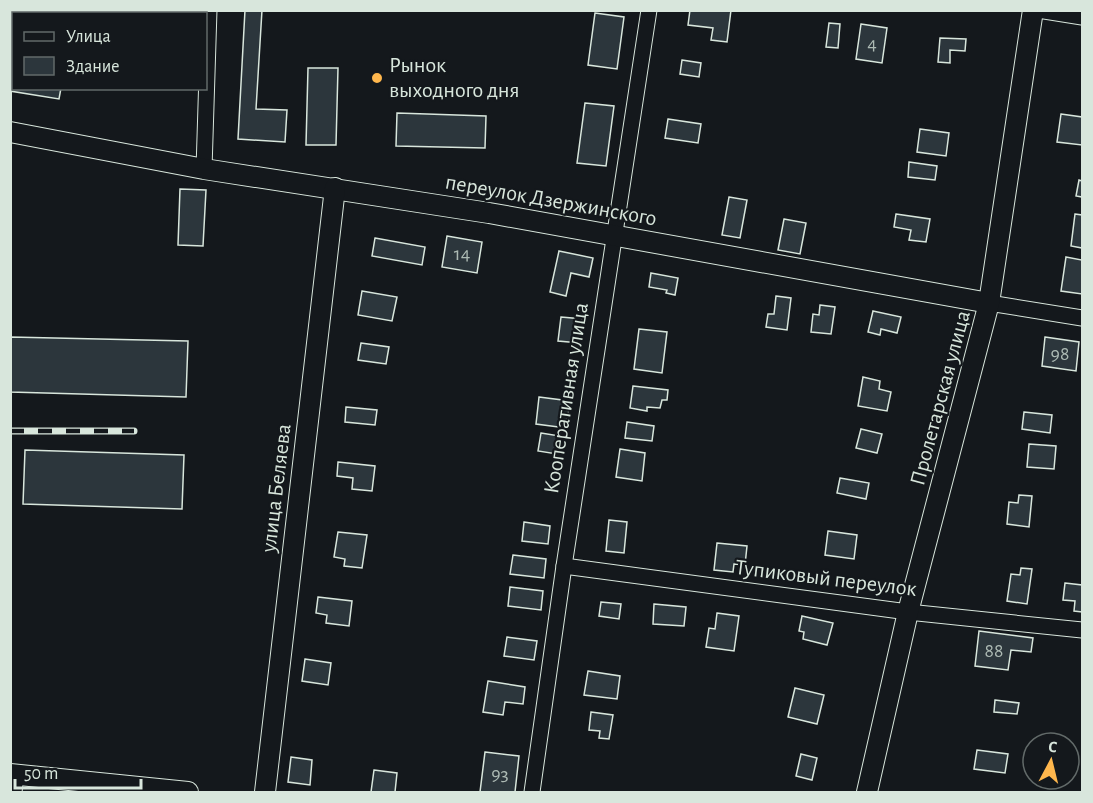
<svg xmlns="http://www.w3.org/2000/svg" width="1093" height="803" font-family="'Alegreya Sans',sans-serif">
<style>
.building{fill:#2c363c;stroke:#d8e6dc;stroke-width:1.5}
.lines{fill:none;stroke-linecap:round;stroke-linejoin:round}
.minor-casing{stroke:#d8e6dc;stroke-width:17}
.tertiary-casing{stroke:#d8e6dc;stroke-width:22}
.minor{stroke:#14181c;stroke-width:15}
.tertiary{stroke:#14181c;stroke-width:20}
.rail-casing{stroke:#d8e6dc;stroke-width:7}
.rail{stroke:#14181c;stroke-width:4.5;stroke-dasharray:14;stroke-linecap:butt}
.poi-dot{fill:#ffb74d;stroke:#14181c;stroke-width:2}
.labels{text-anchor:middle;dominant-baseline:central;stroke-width:4.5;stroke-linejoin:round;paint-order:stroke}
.number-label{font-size:20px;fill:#adbab4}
.poi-label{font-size:22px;fill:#d8e6dc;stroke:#14181c;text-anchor:start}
.street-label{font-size:22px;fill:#d8e6dc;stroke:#14181c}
</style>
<rect width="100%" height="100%" fill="#14181c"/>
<g class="building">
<rect x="136" y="10" width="30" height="4"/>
<path d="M245 10H262L256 109 287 110 285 142 238 139Z"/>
<path d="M690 10H731L727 42 711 40 713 28 688 25Z"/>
<path d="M595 13 624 17 617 69 588 65Z"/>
<path d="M829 23 840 24 838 48 826 47Z"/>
<path d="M861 24 887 28 882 63 856 59Z"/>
<path d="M940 38 966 39 965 51 950 50V63L938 62Z"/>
<path d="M10 54 14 55V88H61L59 99 10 91Z"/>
<path d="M682 60 701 63 699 77 680 74Z"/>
<path d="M308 68H338L336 145H306Z"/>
<path d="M585 103 614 106 606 166 577 163Z"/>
<path d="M397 113 486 116 485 148 396 146Z"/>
<path d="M1061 114 1082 117V145L1057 142Z"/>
<path d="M668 119 701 124 698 143 665 138Z"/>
<path d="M920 129 949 133 946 156 917 152Z"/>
<path d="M909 162 937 166 935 180 908 177Z"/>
<path d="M1079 180 1082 181V197L1076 196Z"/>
<path d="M180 189 206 190 203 246 178 245Z"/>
<path d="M729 197 747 200 740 238 722 235Z"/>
<path d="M896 214 930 219 926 242 909 240 911 230 894 227Z"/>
<path d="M1075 214 1082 215V248L1071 246Z"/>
<path d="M784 219 806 223 800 254 778 250Z"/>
<path d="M447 236 482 242 477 273 442 267Z"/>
<path d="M375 238 425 247 422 265 372 256Z"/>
<path d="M559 251 593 258 589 277 571 273 566 296 550 292Z"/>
<path d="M1066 257 1082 260V294L1061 291Z"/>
<path d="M651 273 678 278 675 295 666 293 667 290 649 287Z"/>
<path d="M362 291 397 297 392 321 358 315Z"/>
<path d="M776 296 791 298 787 330 766 327 768 314H774Z"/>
<path d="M820 305 835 307 831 334 811 332 813 314 819 315Z"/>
<path d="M873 311 901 317 897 333 881 329 880 335 868 332Z"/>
<path d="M561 317 583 319 580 343 558 341Z"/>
<path d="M639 329 667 332 662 373 634 369Z"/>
<path d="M10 337 188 341 186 397 10 392Z"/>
<path d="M1045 337 1079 342 1076 371 1042 366Z"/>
<path d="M361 343 389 347 386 364 358 360Z"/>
<path d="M863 377 880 381 879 389 891 392 887 411 858 406Z"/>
<path d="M633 386 668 390 667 400H662L660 408 647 407V411L630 408Z"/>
<path d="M539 397 570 401 566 428 536 424Z"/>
<path d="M346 407 377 410 375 425 345 422Z"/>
<path d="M1024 412 1052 415 1050 433 1022 429Z"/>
<path d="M627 422 654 426 652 441 625 438Z"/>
<path d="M861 429 882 434 877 453 856 448Z"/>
<path d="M541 433 566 437 563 455 538 451Z"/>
<path d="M1029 444 1056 446 1054 469 1027 467Z"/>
<path d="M620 449 645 453 642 481 616 477Z"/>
<path d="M25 450 184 455 182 509 23 504Z"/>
<path d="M338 462 375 466 372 491 352 489 353 478 337 476Z"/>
<path d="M840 478 869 483 866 499 837 493Z"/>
<path d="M1019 495 1032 496 1029 527 1007 524 1009 502 1018 503Z"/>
<path d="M609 520 627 522 624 553 606 551Z"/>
<path d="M524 522 550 526 548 544 522 541Z"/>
<path d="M828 531 857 535 854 559 825 555Z"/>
<path d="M338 532 367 535 362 568 344 566 345 559 334 557Z"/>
<path d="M717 543 747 546 745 565 734 564 733 572 714 570Z"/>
<path d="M513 555 546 559 544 578 510 574Z"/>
<path d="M1021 568 1032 569 1027 604 1007 601 1011 574 1020 575Z"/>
<path d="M1065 583 1082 585V612L1074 611 1075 601 1063 600Z"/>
<path d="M510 587 543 591 541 610 508 606Z"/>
<path d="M318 597 352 601 349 626 326 623 327 615 316 613Z"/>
<path d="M601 602 621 604 619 619 599 616Z"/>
<path d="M654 604 686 607 684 626 653 624Z"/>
<path d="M717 613 739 616 734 651 706 647 709 628 715 629Z"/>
<path d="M802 616 833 623 827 645 803 639 804 632 799 631Z"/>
<path d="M979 631 1033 638 1031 652 1011 650 1008 670 975 666Z"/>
<path d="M507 637 537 641 534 660 504 656Z"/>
<path d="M305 659 331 663 328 685 302 681Z"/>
<path d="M588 671 620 676 617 699 584 695Z"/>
<path d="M488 681 525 687 523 704 505 702 503 715 483 712Z"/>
<path d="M795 688 824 695 817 724 788 717Z"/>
<path d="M995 700 1019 703 1017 714 994 712Z"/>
<path d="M591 712 613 715 609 739 599 738 600 731 589 730Z"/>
<path d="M977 750 1008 754 1005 773 974 769Z"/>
<path d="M485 752 519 756 515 792H480Z"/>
<path d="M801 754 817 758 812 780 796 776Z"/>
<path d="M291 757 312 760 310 785 288 782Z"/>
<path d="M374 770 397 773 395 792H371Z"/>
</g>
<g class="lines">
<defs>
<g id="minor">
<path d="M1038 10 1082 17"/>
<path d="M204 169 209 10"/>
<path d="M989 303 1082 318"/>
<path d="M564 566 908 612 1082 630"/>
<path d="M14 792 16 775"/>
<path d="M532 792 564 566 649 10"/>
</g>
<g id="tertiary">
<path d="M10 132 204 169 489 213 989 303"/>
<path d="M10 774 188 792"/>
<path d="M265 792 335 188"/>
<path d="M867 792 908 612 989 303 1033 10"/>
</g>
</defs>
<use href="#minor" class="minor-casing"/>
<use href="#tertiary" class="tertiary-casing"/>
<use href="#minor" class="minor"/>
<use href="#tertiary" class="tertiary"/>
<defs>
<path id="rail" d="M10 431H134"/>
</defs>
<use href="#rail" class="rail-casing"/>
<use href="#rail" class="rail"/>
</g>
<circle class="poi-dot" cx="377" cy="78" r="6"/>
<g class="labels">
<g class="number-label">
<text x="872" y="44">4</text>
<text x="462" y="254">14</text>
<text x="1060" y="354">98</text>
<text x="994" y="651">88</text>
<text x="500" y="774">93</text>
</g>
<g class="poi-label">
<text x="389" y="65">Рынок<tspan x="389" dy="25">выходного дня</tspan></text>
</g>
<g class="street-label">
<text transform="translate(551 200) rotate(10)">переулок Дзержинского</text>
<text transform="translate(566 398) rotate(-81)">Кооперативная улица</text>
<text transform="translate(940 398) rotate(-75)">Пролетарская улица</text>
<text transform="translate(276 488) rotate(-83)">улица Беляева</text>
<text transform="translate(826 578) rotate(7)">Тупиковый переулок</text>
</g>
</g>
<rect width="1093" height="803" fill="none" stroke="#d8e6dc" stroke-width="24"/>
<rect x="12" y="12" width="195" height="78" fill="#14181c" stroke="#626a69" stroke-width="1.5"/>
<rect x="24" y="32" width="30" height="9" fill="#14181c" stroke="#626a69" stroke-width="1.5"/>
<text x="66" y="42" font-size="18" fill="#d8e6dc">Улица</text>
<rect x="24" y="57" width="30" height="18" fill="#2c363c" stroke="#626a69" stroke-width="1.5"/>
<text x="66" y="72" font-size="18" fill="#d8e6dc">Здание</text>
<g transform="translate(1051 761) rotate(7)"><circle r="28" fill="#14181c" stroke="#626a69" stroke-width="1.5"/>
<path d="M0-4.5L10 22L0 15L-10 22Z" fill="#ffb74d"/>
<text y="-9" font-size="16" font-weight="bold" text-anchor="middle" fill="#d8e6dc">С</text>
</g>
<path d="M15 779v9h126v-9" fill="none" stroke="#d8e6dc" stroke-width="3"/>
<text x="24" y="779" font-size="18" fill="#d8e6dc" stroke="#14181c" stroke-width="4.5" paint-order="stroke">50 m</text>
</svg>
